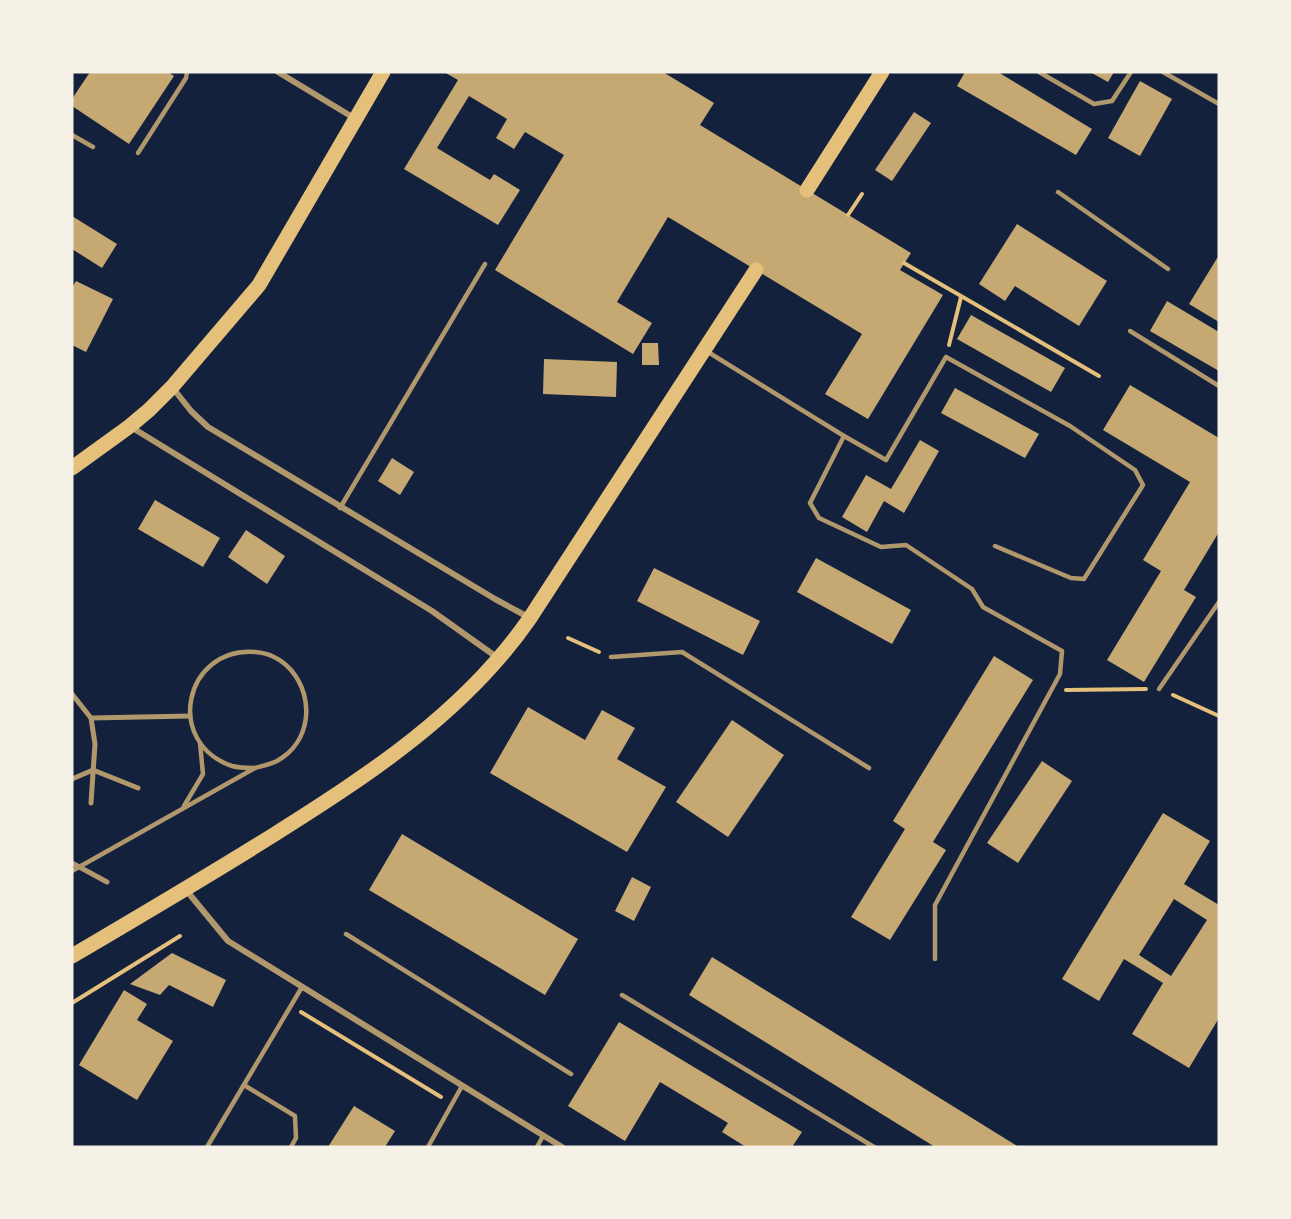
<svg xmlns="http://www.w3.org/2000/svg" width="1291" height="1219" font-family="'Archivo Narrow',sans-serif">
<style>
.building{fill:#c6a872;fill-rule:evenodd}
.lines{fill:none;stroke-linecap:round;stroke-linejoin:round}
.path{stroke:#e5c07b;stroke-width:4}
.service{stroke:#b1986c;stroke-width:4.5}
.pedestrian{stroke:#b1986c;stroke-width:5}
.minor{stroke:#b1986c;stroke-width:6}
.primary{stroke:#e5c07b;stroke-width:15}
</style>
<rect width="100%" height="100%" fill="#14213d"/>
<g class="building">
<path d="M90 72H168L174 76 129 144 72 106V99Z"/>
<path d="M444 72H663L714 103 700 125 911 253 900 270 943 295 868 419 825 394 862 334 668 217 617 302 652 323 633 354 495 270 564 155 525 132 514 149 496 138 507 119 469 96 437 148 490 180 494 174 520 190 498 225 404 169 458 80Z"/>
<path d="M965 72H998L1092 129 1076 155 957 86Z"/>
<path d="M1090 72H1114L1108 82Z"/>
<path d="M1140 81 1172 99 1140 156 1108 138Z"/>
<path d="M914 112 931 123 892 181 875 170Z"/>
<path d="M72 216 117 244 102 268 72 249Z"/>
<path d="M1017 224 1107 281 1079 326 1015 286 1005 301 979 284Z"/>
<path d="M1219 255V322L1189 304Z"/>
<path d="M76 281 113 299 86 352 72 345V288Z"/>
<path d="M1167 301 1219 332V371L1150 331Z"/>
<path d="M971 315 1065 368 1051 392 957 339Z"/>
<path d="M642 343H658L659 365H642Z"/>
<path d="M544 359 617 362 616 397 543 394Z"/>
<path d="M1130 385 1219 438V532L1184 590 1196 597 1144 682 1107 660 1161 571 1143 560 1190 482 1103 430Z"/>
<path d="M955 388 1039 434 1025 458 941 413Z"/>
<path d="M920 440 939 451 904 513 884 501 867 532 842 517 866 475 891 489Z"/>
<path d="M392 458 414 472 400 495 378 481Z"/>
<path d="M155 500 220 538 203 567 138 529Z"/>
<path d="M246 530 285 556 267 584 228 557Z"/>
<path d="M816 558 911 610 892 644 797 592Z"/>
<path d="M654 568 760 621 743 655 637 601Z"/>
<path d="M994 656 1033 680 933 842 946 850 890 940 851 917 905 829 893 821Z"/>
<path d="M528 707 585 740 602 710 635 728 617 759 666 787 627 852 490 773Z"/>
<path d="M732 720 784 755 728 837 676 802Z"/>
<path d="M1042 761 1072 781 1018 863 987 843Z"/>
<path d="M1163 813 1210 841 1184 884 1219 905V1018L1189 1068 1132 1034 1163 983 1124 959 1099 1001 1062 979ZM1174 899 1207 920 1171 976 1139 955Z"/>
<path d="M402 834 578 939 545 995 369 890Z"/>
<path d="M632 877 651 887 634 921 615 911Z"/>
<path d="M172 953 226 980 213 1007 169 985 160 995 130 984Z"/>
<path d="M712 957 1019 1147H935L689 995Z"/>
<path d="M124 990 147 1004 137 1020 173 1041 137 1100 79 1065Z"/>
<path d="M619 1022 802 1132 792 1147H746L722 1132 728 1123 660 1082 625 1141 568 1106Z"/>
<path d="M354 1106 395 1131 385 1147H328Z"/>
</g>
<g class="lines">
<g class="path">
<path d="M848 215 862 194"/>
<path d="M904 263 1099 376"/>
<path d="M949 345 961 297"/>
<path d="M568 638 599 652"/>
<path d="M1066 690 1146 689"/>
<path d="M1173 695 1219 716"/>
<path d="M72 1003 180 936"/>
<path d="M301 1012 441 1097"/>
</g>
<g class="service">
<path d="M1039 72 1094 104 1112 101 1131 72"/>
<path d="M1163 72 1219 104"/>
<path d="M72 135 93 147"/>
<path d="M138 153 186 78 187 72"/>
<path d="M1058 192 1168 269"/>
<path d="M1130 331 1219 386"/>
<path d="M708 352 844 436 810 503 819 518 881 547 906 545 972 589 983 607 1062 651 1060 674 935 905V959"/>
<path d="M844 436 886 460 946 357 1070 426 1135 470 1143 485 1084 579 1071 578 995 546"/>
<path d="M340 508 485 264"/>
<path d="M611 657 682 652 869 768"/>
<path d="M1159 689 1219 602"/>
<path d="M184 806 203 774 200 743"/>
<path d="M72 871 255 768C262 766 271 764 277 761 311 742 315 698 291 670 282 660 269 653 255 652 184 647 164 743 232 766 239 768 248 768 255 768"/>
<path d="M346 934 571 1074"/>
<path d="M622 995 874 1147"/>
<path d="M244 1085 295 1116 296 1138 291 1147"/>
<path d="M207 1147 302 987"/>
<path d="M428 1147 462 1086"/>
<path d="M537 1147 543 1136"/>
</g>
<g class="pedestrian">
<path d="M72 694 91 718 95 744 91 803"/>
<path d="M91 718 190 716"/>
<path d="M72 779 93 770 138 788"/>
<path d="M72 863 107 882"/>
</g>
<g class="minor">
<path d="M278 72 354 118"/>
<path d="M172 387 191 411 208 427 495 599 530 618"/>
<path d="M131 427 432 611 498 658"/>
<path d="M186 890 228 941 562 1147"/>
</g>
<g class="primary">
<path d="M807 190 882 72"/>
<path d="M72 468 130 426 149 410 172 387 259 285 383 72"/>
<path d="M72 956C140 916 208 876 275 834 370 774 465 712 530 618L756 270"/>
</g>
</g>
<rect width="1291" height="1219" fill="none" stroke="#f6f1e7" stroke-width="147"/>
</svg>
